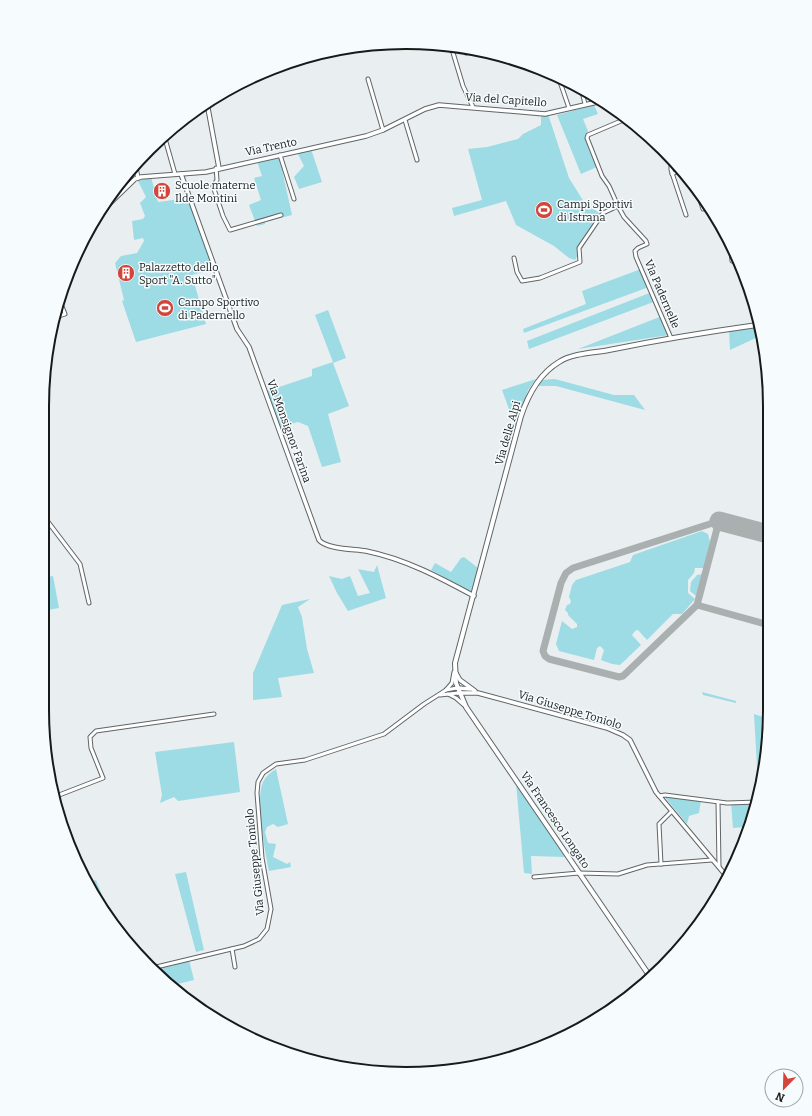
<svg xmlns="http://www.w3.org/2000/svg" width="812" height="1116" font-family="Bitter,serif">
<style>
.green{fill:#9ddbe5}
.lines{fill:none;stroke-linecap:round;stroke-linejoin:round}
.taxiway{stroke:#aab0b0;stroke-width:7}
.runway{stroke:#aab0b0;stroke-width:19}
.minor-casing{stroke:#606566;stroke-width:5}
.tertiary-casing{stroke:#606566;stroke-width:5.5}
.secondary-casing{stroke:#606566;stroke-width:6}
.minor{stroke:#fff;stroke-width:3}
.tertiary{stroke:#fff;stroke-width:3.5}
.secondary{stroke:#fff;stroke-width:4}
.labels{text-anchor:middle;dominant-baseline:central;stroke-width:3;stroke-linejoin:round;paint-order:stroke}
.street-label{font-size:11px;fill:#181a1a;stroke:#f6fcfd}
.poi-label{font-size:11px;fill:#181a1a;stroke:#f6fcfd;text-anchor:start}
.rim{fill:none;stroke:#181a1a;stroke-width:2}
</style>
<rect width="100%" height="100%" fill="#e9eff0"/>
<g class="green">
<path d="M594 105 598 114 583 119 588 131C582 141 593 158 597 167L581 174 557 115Z"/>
<path d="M541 114H548L569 178 584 202 602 215 575 260 569 258 554 246 516 225 506 201 454 216 452 208 482 200 468 149 487 147 518 139 523 134 541 125Z"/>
<path d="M311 149 322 182 299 189 294 177 304 166 297 152Z"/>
<path d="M279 156 292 215 265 222V224L257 226 249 205 261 200 254 178 262 176 257 161Z"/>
<path d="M151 177 158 202 188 198 214 269 192 275 206 324 136 342 122 301 124 300 115 263 121 256 137 253 144 241 143 238 134 240 132 221 143 219 145 216 140 203 146 197 138 181Z"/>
<path d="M641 269 649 287 524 333 523 329 586 304 582 291Z"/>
<path d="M652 292 656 301 529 349 527 341Z"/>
<path d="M328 310 346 358 333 363 349 406 328 414 341 462 322 467 308 426 298 422 280 427 267 391 312 376V369L333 362 315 315Z"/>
<path d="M662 316 669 335 578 349Z"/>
<path d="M754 328 756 335 760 336 730 350 729 330Z"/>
<path d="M536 379 528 390 516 428 502 390Z"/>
<path d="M555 379 614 395H634L645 410 556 386H537L541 380Z"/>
<path d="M702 531 708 534 710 542 704 568H695L694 573 688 580V593L695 599 682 614H673L647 640 638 630 635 631 632 635 641 645 620 665 612 664 601 660 604 650 600 646 597 648 594 660 559 651 556 644 562 621 572 629 577 627V624L568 615V613L565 610 567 605 570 604 571 601 569 597 572 585 576 580 630 562 633 555Z"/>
<path d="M464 557 478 568 472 592 431 570 435 563 451 572 461 558Z"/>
<path d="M377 565 386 598 348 611 337 593 329 576 342 579 350 576 358 596 370 593 358 569 374 572Z"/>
<path d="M702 574 696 596 690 591 691 582 697 575Z"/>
<path d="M53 576 59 608 42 611V578Z"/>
<path d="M310 599 298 607 302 617 307 649 314 673 278 678 282 697 253 700V673L282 605Z"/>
<path d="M702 692 736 701V703L703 695Z"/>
<path d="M754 714 769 719V734L761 785H758Z"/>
<path d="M234 742 240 792 178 801 174 797 160 803 162 795 155 752Z"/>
<path d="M276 769 288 824 278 827 273 824 267 827 265 832 268 843 276 844 273 857 287 864 290 862 291 867 269 871C265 851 255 800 263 782 266 776 271 772 276 769Z"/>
<path d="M516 783 565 857 531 856 532 874 524 873Z"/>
<path d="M663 795 701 800 699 813 689 816 687 824Z"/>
<path d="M731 802 752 803 753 816 745 838 744 827 733 828Z"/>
<path d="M186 872 204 950 196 952 175 874Z"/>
<path d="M96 880 113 923 103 912 90 882Z"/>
<path d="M189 960 194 980 169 986 160 977 159 967Z"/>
</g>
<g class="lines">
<g class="taxiway">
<path d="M719 521 697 605 769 625"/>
<path d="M697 605 623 676 619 677 549 659 545 656 543 651 561 583 566 573 573 568 719 521"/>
</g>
<path class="runway" d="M719 521 768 534"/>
<defs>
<g id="minor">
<path d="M451 46 463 86 473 107"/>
<path d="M465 49 466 53"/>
<path d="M558 76 569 108"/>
<path d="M368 79 383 130"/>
<path d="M581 88 585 104"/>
<path d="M628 118 588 135 587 138 602 176 609 186 618 206 624 217 646 241 647 244 638 248 635 251 636 257 671 338"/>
<path d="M405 120 417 160"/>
<path d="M164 135 175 174"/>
<path d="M280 155 294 199"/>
<path d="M671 158V170L686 215"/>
<path d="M216 168 217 180 213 186 223 216 230 230 281 215"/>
<path d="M672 174 682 169"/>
<path d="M698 194 703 209"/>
<path d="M730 242 732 261 738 262"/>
<path d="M514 258 517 272 522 281 540 278 580 262 579 248 603 213 618 206"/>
<path d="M56 317 65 314 61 304"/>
<path d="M42 514 80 564 89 603"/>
<path d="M446 690 457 688"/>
<path d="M448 694 456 698 464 705"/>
<path d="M440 695 458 693"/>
<path d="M659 796 665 795 727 803 758 802"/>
<path d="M54 797 103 778 91 748 90 737 96 731 214 714"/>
<path d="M718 802 719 867"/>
<path d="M661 864 659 824 672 811"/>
<path d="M534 877 579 873 618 874 647 865 712 860"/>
<path d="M232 949 235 967"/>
<path d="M152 968 244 946 259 939 267 929 271 909 262 858 257 793 258 782 263 773 276 764 305 760 384 734 424 704 446 690 452 683 454 672"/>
</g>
<g id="tertiary">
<path d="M207 103 219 168"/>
<path d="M136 169 138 178"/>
<path d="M181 174 237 329 249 347 319 540C326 549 354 549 366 551 405 559 439 577 474 596"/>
<path d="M103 210 135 179 141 177 206 172 366 136 383 130 425 109 439 105 545 114 602 101"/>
<path d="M456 673 460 680 475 691"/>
<path d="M457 688 470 689"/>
<path d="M458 693H478L607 728 623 735 630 740 656 792 728 878"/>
</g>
<path id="secondary" d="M651 978 466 707 456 683 455 663 521 416C528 395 539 374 559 362 573 353 593 353 609 350 658 340 707 332 757 325"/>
</defs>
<use href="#minor" class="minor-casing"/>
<use href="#tertiary" class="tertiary-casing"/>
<use href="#secondary" class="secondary-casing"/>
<use href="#minor" class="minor"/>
<use href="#tertiary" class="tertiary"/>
<use href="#secondary" class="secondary"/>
</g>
<defs>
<symbol id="building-disc" viewBox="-11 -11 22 22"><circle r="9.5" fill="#d3453b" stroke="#f6fcfd"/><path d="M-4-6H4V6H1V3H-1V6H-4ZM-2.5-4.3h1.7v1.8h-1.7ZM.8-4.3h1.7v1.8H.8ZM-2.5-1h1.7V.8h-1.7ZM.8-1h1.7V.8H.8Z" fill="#fff"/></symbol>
<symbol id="stadium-disc" viewBox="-11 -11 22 22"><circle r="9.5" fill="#d3453b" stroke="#f6fcfd"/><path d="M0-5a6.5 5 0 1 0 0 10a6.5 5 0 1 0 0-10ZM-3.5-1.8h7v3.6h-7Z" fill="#fff"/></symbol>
</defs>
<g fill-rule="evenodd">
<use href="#building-disc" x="152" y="181" width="20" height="20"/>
<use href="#stadium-disc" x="534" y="200" width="20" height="20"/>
<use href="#building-disc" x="116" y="263" width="20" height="20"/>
<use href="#stadium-disc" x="155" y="298" width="20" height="20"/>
</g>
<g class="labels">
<g class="street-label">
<text transform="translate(506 100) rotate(4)">Via del Capitello</text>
<text transform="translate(271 147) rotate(-12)">Via Trento</text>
<text transform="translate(662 294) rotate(67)">Via Padernelle</text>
<text transform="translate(289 431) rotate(70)">Via Monsignor Farina</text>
<text transform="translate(508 433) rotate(-74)">Via delle Alpi</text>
<text transform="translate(570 710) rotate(17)">Via Giuseppe Toniolo</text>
<text transform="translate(555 820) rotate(56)">Via Francesco Longato</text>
<text transform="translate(255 862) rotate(-96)">Via Giuseppe Toniolo</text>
</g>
<g class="poi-label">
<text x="175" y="185">Scuole materne<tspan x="175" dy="13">Ilde Montini</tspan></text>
<text x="557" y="204">Campi Sportivi<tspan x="557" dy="13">di Istrana</tspan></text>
<text x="139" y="267">Palazzetto dello<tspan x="139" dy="13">Sport "A. Sutto"</tspan></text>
<text x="178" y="302">Campo Sportivo<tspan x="178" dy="13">di Padernello</tspan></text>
</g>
</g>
<path d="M0 0H812V1116H0ZM406 49H406A357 357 0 0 1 763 406V710A357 357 0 0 1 406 1067H406A357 357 0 0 1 49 710V406A357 357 0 0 1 406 49Z" fill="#f6fcfd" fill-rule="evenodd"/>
<path class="rim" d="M406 49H406A357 357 0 0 1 763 406V710A357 357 0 0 1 406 1067H406A357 357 0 0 1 49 710V406A357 357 0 0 1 406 49Z"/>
<g transform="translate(784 1088) rotate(203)"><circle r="19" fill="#f6fcfd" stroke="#9da2a2"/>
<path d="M0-3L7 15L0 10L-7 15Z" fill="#d3453b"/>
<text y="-6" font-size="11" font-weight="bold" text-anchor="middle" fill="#181a1a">N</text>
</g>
</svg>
